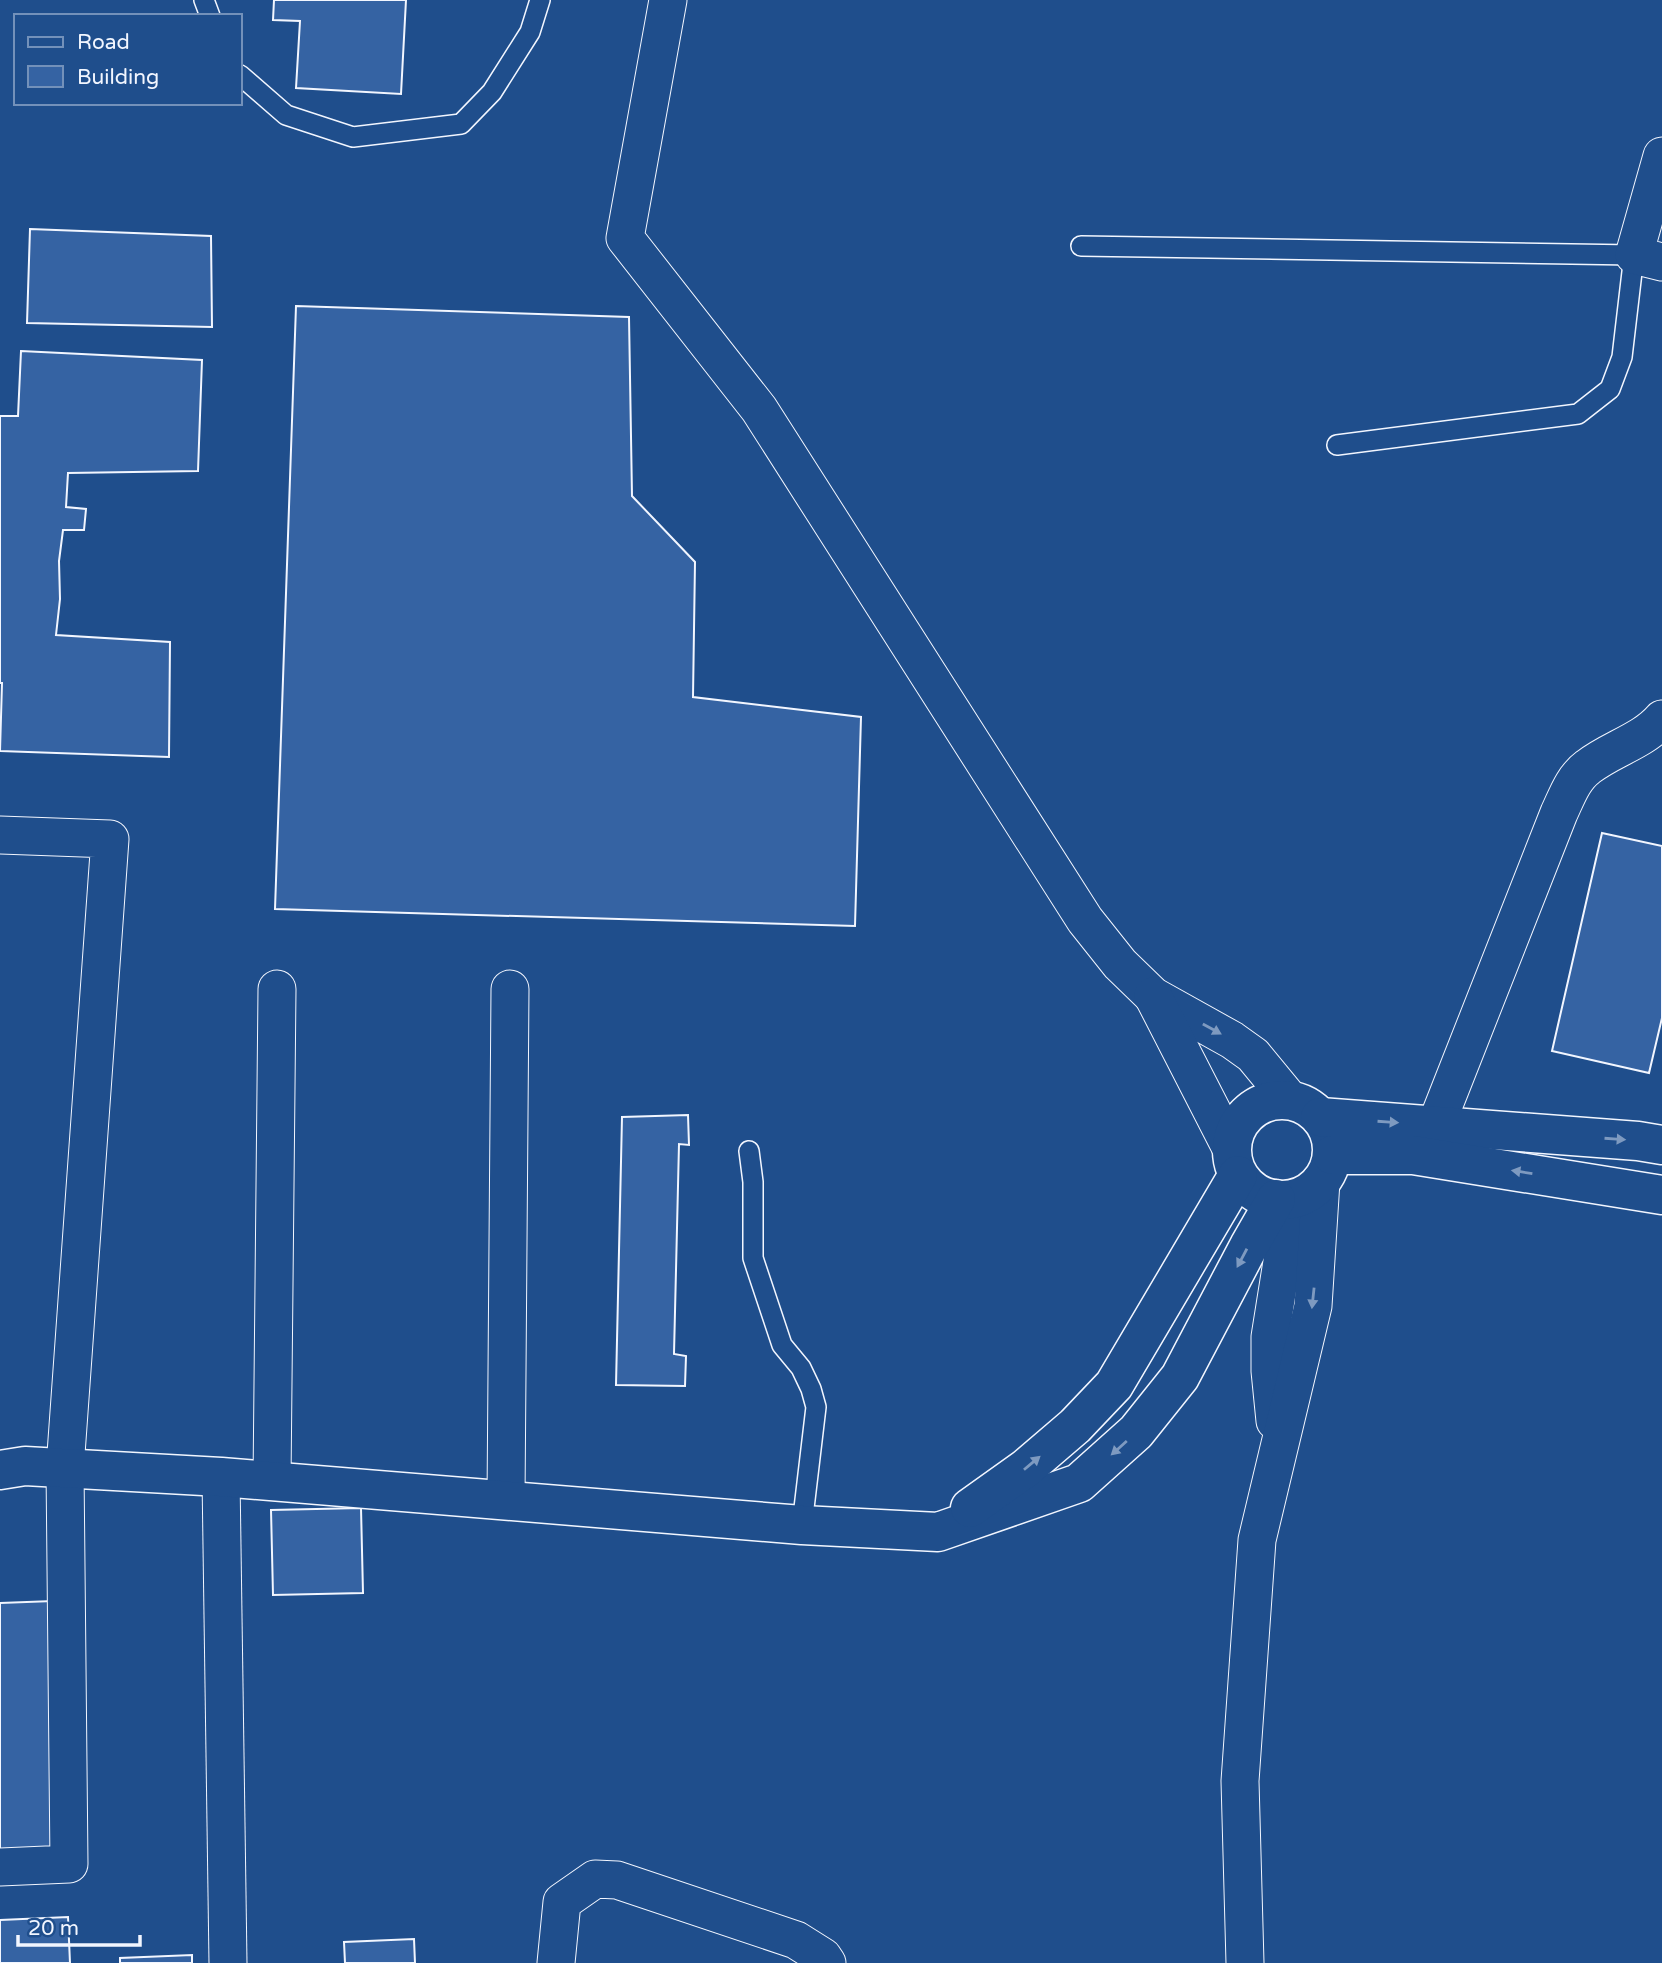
<svg xmlns="http://www.w3.org/2000/svg" width="1662" height="1963" font-family="'Varela Round',sans-serif">
<style>
.building{fill:#3563a3;stroke:#f2f6ff;stroke-width:2}
.lines{fill:none;stroke-linecap:round;stroke-linejoin:round}
.lane-casing{stroke:#f2f6ff;stroke-width:22}
.street-casing{stroke:#f2f6ff;stroke-width:39}
.primary-casing{stroke:#f2f6ff;stroke-width:41}
.lane{stroke:#1f4e8c;stroke-width:19}
.street{stroke:#1f4e8c;stroke-width:37}
.primary{stroke:#1f4e8c;stroke-width:38}
.oneway{fill:#7e9ac0}
</style>
<rect width="100%" height="100%" fill="#1f4e8c"/>
<g class="building">
<path d="M274 0H406L401 94 296 88 300 21 273 20Z"/>
<path d="M30 229 211 236 212 327 27 323Z"/>
<path d="M296 306 629 317 632 496 695 562 693 697 861 717 855 926 275 909Z"/>
<path d="M21 351 202 360 198 471 68 473 66 507 86 509 84 530H63L59 561 60 599 56 635 170 642 169 757 0 751 2 683H0V416H18Z"/>
<path d="M1602 833 1662 846V1018L1649 1073 1552 1051Z"/>
<path d="M688 1115 689 1145 679 1144 674 1354 686 1356 685 1386 616 1385 622 1117Z"/>
<path d="M361 1508 363 1593 273 1595 271 1510Z"/>
<path d="M53 1601 59 1853 0 1854V1603Z"/>
<path d="M68 1917 70 1963H0V1920Z"/>
<path d="M414 1939 415 1963H345L344 1942Z"/>
<path d="M192 1955V1963H120V1958Z"/>
</g>
<g class="lines">
<defs>
<g id="lane">
<path d="M204 0 210 16"/>
<path d="M240 75 286 115 353 137 461 124 492 92 530 32 540 0"/>
<path d="M1081 246 1634 255 1622 357 1610 389 1578 414 1337 445"/>
<path d="M749 1151 753 1182V1258L782 1345 801 1368 811 1389 816 1407 802 1525"/>
</g>
<g id="street">
<path d="M668 0 625 238 759 409 1085 920 1120 964 1153 996 1232 1040 1253 1055 1290 1100"/>
<path d="M1662 156 1634 255 1662 262"/>
<path d="M0 835 110 839 65 1468 69 1864 0 1867"/>
<path d="M1153 996 1232 1150"/>
<path d="M1436 1125 1559 813C1567 796 1573 778 1588 767 1611 749 1643 741 1662 719"/>
<path d="M1275 1421 1270 1371V1337L1292 1199"/>
<path d="M221 1477 228 1963"/>
<path d="M272 1481 277 989"/>
<path d="M506 1500 510 989"/>
<path d="M556 1963 562 1902 595 1879 617 1880 796 1940 823 1957 827 1963"/>
<path d="M1245 1963 1240 1781 1257 1540 1313 1306 1321 1181"/>
</g>
<g id="primary">
<circle cx="1282" cy="1150" r="50"/>
<path d="M1320 1117 1638 1141 1662 1145"/>
<path d="M1332 1155H1413L1662 1195"/>
<path d="M0 1470 25 1466 221 1477 802 1525 938 1532 1079 1483 1136 1432 1180 1377 1249 1246 1276 1199"/>
<path d="M970 1508 1026 1468 1075 1426 1114 1385 1238 1175"/>
</g>
</defs>
<use href="#lane" class="lane-casing"/>
<use href="#street" class="street-casing"/>
<use href="#primary" class="primary-casing"/>
<use href="#lane" class="lane"/>
<use href="#street" class="street"/>
<use href="#primary" class="primary"/>
</g>
<defs><path id="oneway-solid" d="M-6-.8H1V-3.2L6.5 0L1 3.2V.8H-6Z" transform="scale(1.75)"/></defs>
<g class="oneway">
<use href="#oneway-solid" transform="translate(1212 1029) rotate(29)"/>
<use href="#oneway-solid" transform="translate(1388 1122) rotate(4)"/>
<use href="#oneway-solid" transform="translate(1615 1139) rotate(4)"/>
<use href="#oneway-solid" transform="translate(1522 1172) rotate(-171)"/>
<use href="#oneway-solid" transform="translate(1242 1258) rotate(118)"/>
<use href="#oneway-solid" transform="translate(1313 1298) rotate(96)"/>
<use href="#oneway-solid" transform="translate(1119 1448) rotate(138)"/>
<use href="#oneway-solid" transform="translate(1032 1463) rotate(-40)"/>
</g>
<rect x="14" y="14" width="228" height="91" fill="#1f4e8c" stroke="#7391ba" stroke-width="2"/>
<rect x="28" y="37" width="35" height="10" fill="#1f4e8c" stroke="#7391ba" stroke-width="2"/>
<text x="77" y="49" font-size="21" fill="#f2f6ff">Road</text>
<rect x="28" y="66" width="35" height="21" fill="#3563a3" stroke="#7391ba" stroke-width="2"/>
<text x="77" y="84" font-size="21" fill="#f2f6ff">Building</text>
<path d="M18 1935v10h122v-10" fill="none" stroke="#f2f6ff" stroke-width="3.5"/>
<text x="28" y="1935" font-size="21" fill="#f2f6ff" stroke="#1f4e8c" stroke-width="5" paint-order="stroke">20 m</text>
</svg>
